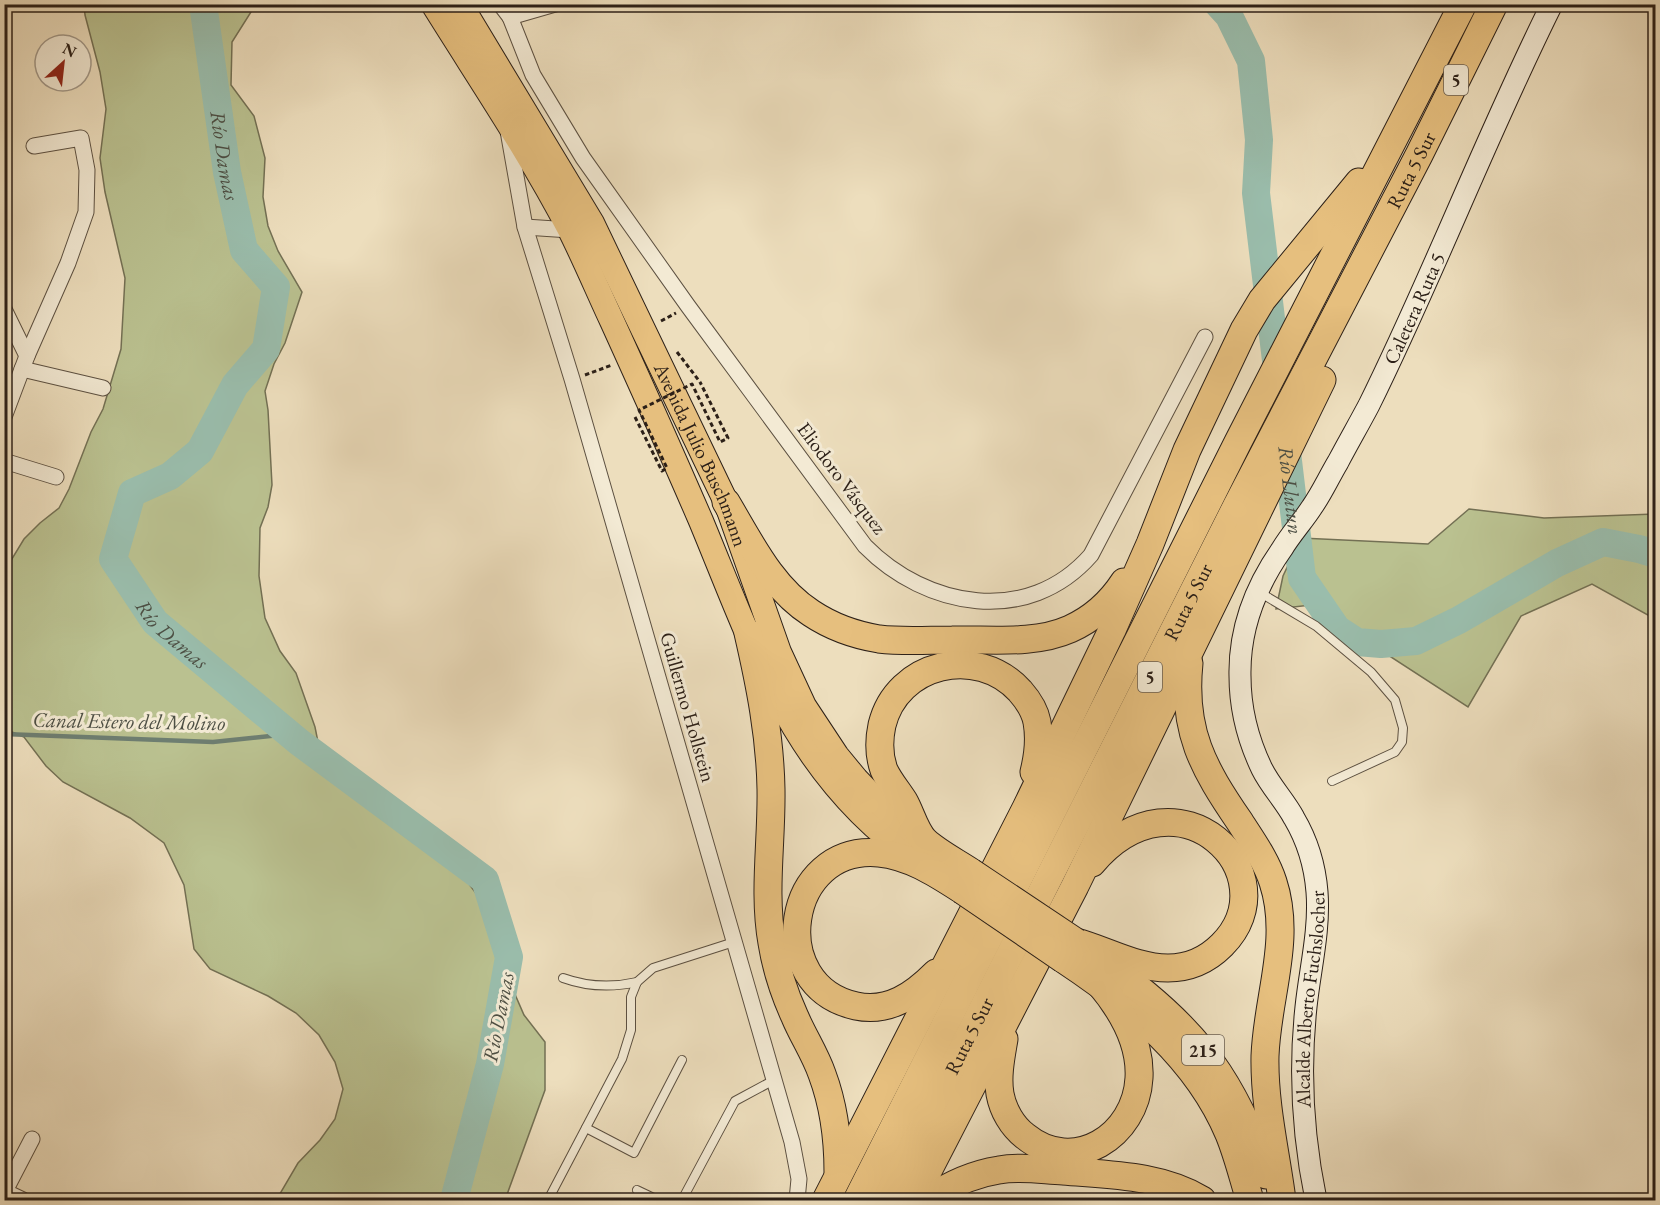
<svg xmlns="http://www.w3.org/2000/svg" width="1660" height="1205" font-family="'EB Garamond',serif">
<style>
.green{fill:#bac190;stroke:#737054;stroke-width:1.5}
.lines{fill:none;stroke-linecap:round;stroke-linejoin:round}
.stream{stroke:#6e7e71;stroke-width:4.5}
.river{stroke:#9abdac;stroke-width:28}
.lane-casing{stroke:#5c5041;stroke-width:10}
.street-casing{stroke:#5c5041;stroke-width:17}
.secondary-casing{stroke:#2c2018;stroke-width:23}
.primary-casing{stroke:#2c2018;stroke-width:26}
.highway-casing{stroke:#2c2018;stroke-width:29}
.path{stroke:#2c2018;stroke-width:3;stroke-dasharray:4.5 3;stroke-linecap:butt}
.lane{stroke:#f3ead4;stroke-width:8}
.street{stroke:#f3ead4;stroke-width:15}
.secondary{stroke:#f3ead4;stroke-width:21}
.primary{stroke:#e6bf7e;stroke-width:24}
.highway{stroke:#e6bf7e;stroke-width:27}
.highway-bridge-casing{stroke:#2c2018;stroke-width:29;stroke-linecap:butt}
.path-bridge{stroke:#2c2018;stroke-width:3;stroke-dasharray:4.5 3;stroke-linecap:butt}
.highway-bridge{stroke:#e6bf7e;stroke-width:27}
.labels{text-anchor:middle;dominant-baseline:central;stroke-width:6;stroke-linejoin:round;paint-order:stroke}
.shield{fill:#f3ead4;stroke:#685d50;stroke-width:1.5}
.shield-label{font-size:18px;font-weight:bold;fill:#2c2018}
.street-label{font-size:20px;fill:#2c2018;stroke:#f3ead4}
.water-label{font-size:21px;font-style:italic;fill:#4d4f44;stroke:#f3ead4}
</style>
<rect width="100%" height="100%" fill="#eddebd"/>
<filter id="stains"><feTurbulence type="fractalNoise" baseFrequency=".00333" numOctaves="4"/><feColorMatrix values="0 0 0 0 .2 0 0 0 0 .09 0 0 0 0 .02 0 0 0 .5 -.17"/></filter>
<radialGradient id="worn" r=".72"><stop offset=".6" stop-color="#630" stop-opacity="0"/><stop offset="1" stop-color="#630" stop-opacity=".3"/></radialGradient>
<g class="green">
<path d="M84 5H252L251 12 232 42 231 85 254 116 265 158 263 197 268 226 278 251 302 292 285 343 274 364 265 391 268 410 272 485 268 507 260 528 259 576 265 618 280 651 296 673 315 727 320 752 328 768 374 804 407 821 429 836 451 860 481 900 498 928 509 958 514 992 524 1015 545 1042V1090L505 1200H279L278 1197 298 1163 320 1140 335 1119 343 1089 335 1062 319 1035 296 1013 268 996 210 969 194 949 184 885 164 843 130 818 63 782 46 766 24 737 5 729 4 606 10 562 24 539 40 523 59 508 69 489 91 432 103 409 121 349 125 278 105 192 100 158 106 109 100 72 85 15Z"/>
<path d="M1469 509 1544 518 1655 514V619L1592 584 1521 616 1468 707 1311 605 1276 609 1283 576 1301 538 1428 544Z"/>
</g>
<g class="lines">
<path class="stream" d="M4 734 213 742 289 734"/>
<g class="river">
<path id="s1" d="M203 4 227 172 244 250 276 287 266 349 235 385 200 451 170 476 132 493 113 559 155 622 299 742 485 880 509 957 490 1064 454 1200"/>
<path id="s2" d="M1218 4 1229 16 1251 61 1259 140 1256 193 1302 578 1337 629 1357 642 1381 644 1416 641 1459 620 1557 563 1603 542 1639 549 1656 554"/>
</g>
<defs>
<g id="lane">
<path d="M63 4 66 7"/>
<path d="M1259 592 1316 626 1371 672 1395 700 1403 728 1402 742 1395 752 1332 781"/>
<path d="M563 978C588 987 611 988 637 982"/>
<path d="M586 1128 634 1153 682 1060"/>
<path d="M637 1190 658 1200"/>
<path d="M548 1200 622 1059 631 1030V997L637 982 653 968 734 942"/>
<path d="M682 1200 735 1101 774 1080"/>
</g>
<g id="street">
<path d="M500 4 510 17 555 4"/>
<path d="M510 17 533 75 583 158 688 306 865 546C926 608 1028 627 1091 555L1205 337"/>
<path d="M508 131 525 227 572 379 792 1142 799 1179 797 1200"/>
<path d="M525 227 570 230"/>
<path d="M4 309 27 356"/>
<path d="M22 369 103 388"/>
<path d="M4 417 27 356 68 263 86 212 87 170 81 138 34 146"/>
<path d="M4 461 56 477"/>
<path d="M4 1191 23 1200"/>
<path d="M5 1191 32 1139"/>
</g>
<g id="secondary">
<path id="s3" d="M1316 1200C1303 1137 1299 1072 1306 1007 1310 969 1320 930 1317 892 1315 866 1307 840 1294 818 1285 801 1271 787 1262 769 1248 740 1240 708 1240 676 1239 629 1256 586 1282 549 1291 534 1303 521 1312 507 1322 493 1329 477 1338 462 1348 443 1359 424 1369 405 1434 274 1486 136 1552 4"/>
</g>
<g id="primary">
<path d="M433 4C479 78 530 153 570 230 585 260 598 291 612 321 642 387 672 454 701 521 755 651 794 776 917 860"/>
<path id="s4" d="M460 4 592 223 726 502 779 652 804 706 837 756 856 779 877 801 922 839"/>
</g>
<g id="highway">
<path d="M726 502C750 542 771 587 811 613 832 627 855 635 879 639 903 642 928 640 952 640 990 639 1034 645 1070 629 1092 619 1111 602 1124 582"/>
<path d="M748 633C760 685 770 736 771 789 772 841 763 892 772 943 776 968 784 993 795 1017 803 1036 815 1054 822 1074 834 1106 838 1138 838 1172"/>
<path d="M1189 663C1182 731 1203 768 1240 822 1252 841 1266 860 1273 882 1292 940 1267 997 1265 1056 1264 1105 1276 1153 1282 1200"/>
<path d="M971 872C956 862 938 853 925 841 915 831 911 813 904 801 897 790 889 781 884 770 879 756 879 739 882 725 897 663 977 644 1020 691 1027 699 1035 711 1037 722 1040 739 1038 756 1034 772"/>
<path d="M1076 942C1106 950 1136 968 1168 968 1188 968 1207 960 1222 945 1292 875 1179 761 1092 863"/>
<path d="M1063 959C1131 1004 1197 1058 1229 1134 1238 1156 1243 1178 1250 1200"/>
<path d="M1099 959C1187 1020 1232 1072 1266 1175"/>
<path d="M936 973C914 995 889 1013 856 1006 764 986 785 844 879 853 910 856 937 874 962 890"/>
<path d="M1004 1039C1001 1057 997 1076 1000 1094 1003 1110 1012 1126 1025 1136 1074 1176 1136 1136 1139 1078 1141 1043 1121 1009 1099 983"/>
<path d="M826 1200 1026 808 1112 630 1150 544 1187 450 1244 330 1262 300 1359 182"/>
<path d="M857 1200 1238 442 1463 4"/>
<path id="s5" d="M886 1200 1236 507 1419 155 1494 4"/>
<path d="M913 1200 1075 886 1322 380"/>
<path d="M927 1200C949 1185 973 1174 999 1170 1020 1166 1042 1170 1063 1171 1110 1175 1161 1175 1202 1200"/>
</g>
</defs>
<use href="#lane" class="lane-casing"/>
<use href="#street" class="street-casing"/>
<use href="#secondary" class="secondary-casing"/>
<use href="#primary" class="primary-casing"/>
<use href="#highway" class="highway-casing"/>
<g class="path">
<path d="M661 321 676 313"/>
<path d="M677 352 700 382"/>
<path d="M585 375 612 365"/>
</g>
<use href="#lane" class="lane"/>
<use href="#street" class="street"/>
<use href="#secondary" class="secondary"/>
<use href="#primary" class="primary"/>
<use href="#highway" class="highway"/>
<defs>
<g id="highway-bridge">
<path d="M971 872 1076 942"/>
<path d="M962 890 1063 959"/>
</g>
</defs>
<use href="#highway-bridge" class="highway-bridge-casing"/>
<path class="path-bridge" d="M635 417 662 471 667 468 639 410 692 384 720 442 728 438 700 382"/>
<use href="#highway-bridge" class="highway-bridge"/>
</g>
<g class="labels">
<g class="shield">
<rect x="1444" y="65" width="24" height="30" rx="4.5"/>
<rect x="1138" y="662" width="24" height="30" rx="4.5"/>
<rect x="1182" y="1035" width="42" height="30" rx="4.5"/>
</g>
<g class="shield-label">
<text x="1456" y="80">5</text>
<text x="1150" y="677">5</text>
<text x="1203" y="1050">215</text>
</g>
<g class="street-label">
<text stroke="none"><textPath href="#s5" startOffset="1156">Ruta 5 Sur</textPath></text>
<text stroke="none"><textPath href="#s3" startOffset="954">Caletera Ruta 5</textPath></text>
<text stroke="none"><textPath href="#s4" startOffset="512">Avenida Julio Buschmann</textPath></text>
<text transform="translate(842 478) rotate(53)">Eliodoro Vásquez</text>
<text stroke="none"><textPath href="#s5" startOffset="670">Ruta 5 Sur</textPath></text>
<text transform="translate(688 707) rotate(74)">Guillermo Hollstein</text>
<text stroke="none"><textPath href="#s3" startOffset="202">Alcalde Alberto Fuchslocher</textPath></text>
<text stroke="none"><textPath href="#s5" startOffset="184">Ruta 5 Sur</textPath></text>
</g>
<g class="water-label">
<text stroke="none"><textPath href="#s1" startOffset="153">Río Damas</textPath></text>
<text stroke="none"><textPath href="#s2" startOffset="498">Río Llutun</textPath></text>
<text stroke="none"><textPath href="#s1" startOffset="729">Río Damas</textPath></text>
<text transform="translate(129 721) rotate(1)">Canal Estero del Molino</text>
<text transform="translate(498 1017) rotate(-79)">Río Damas</text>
</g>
</g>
<rect width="1660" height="1205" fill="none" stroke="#eddebd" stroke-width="24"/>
<rect x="6" y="6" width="1648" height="1193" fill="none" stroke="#2c2018" stroke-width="3"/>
<rect x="12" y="12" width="1636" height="1181" fill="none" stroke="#2c2018" stroke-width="1.5"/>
<g transform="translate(63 63) rotate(27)"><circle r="28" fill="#f3ead4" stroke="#a39989" stroke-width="1.5"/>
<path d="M0-4.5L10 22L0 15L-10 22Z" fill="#8f2418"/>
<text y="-9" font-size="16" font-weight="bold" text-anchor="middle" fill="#2c2018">N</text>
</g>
<rect width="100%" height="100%" filter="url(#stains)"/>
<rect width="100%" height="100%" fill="url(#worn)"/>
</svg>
